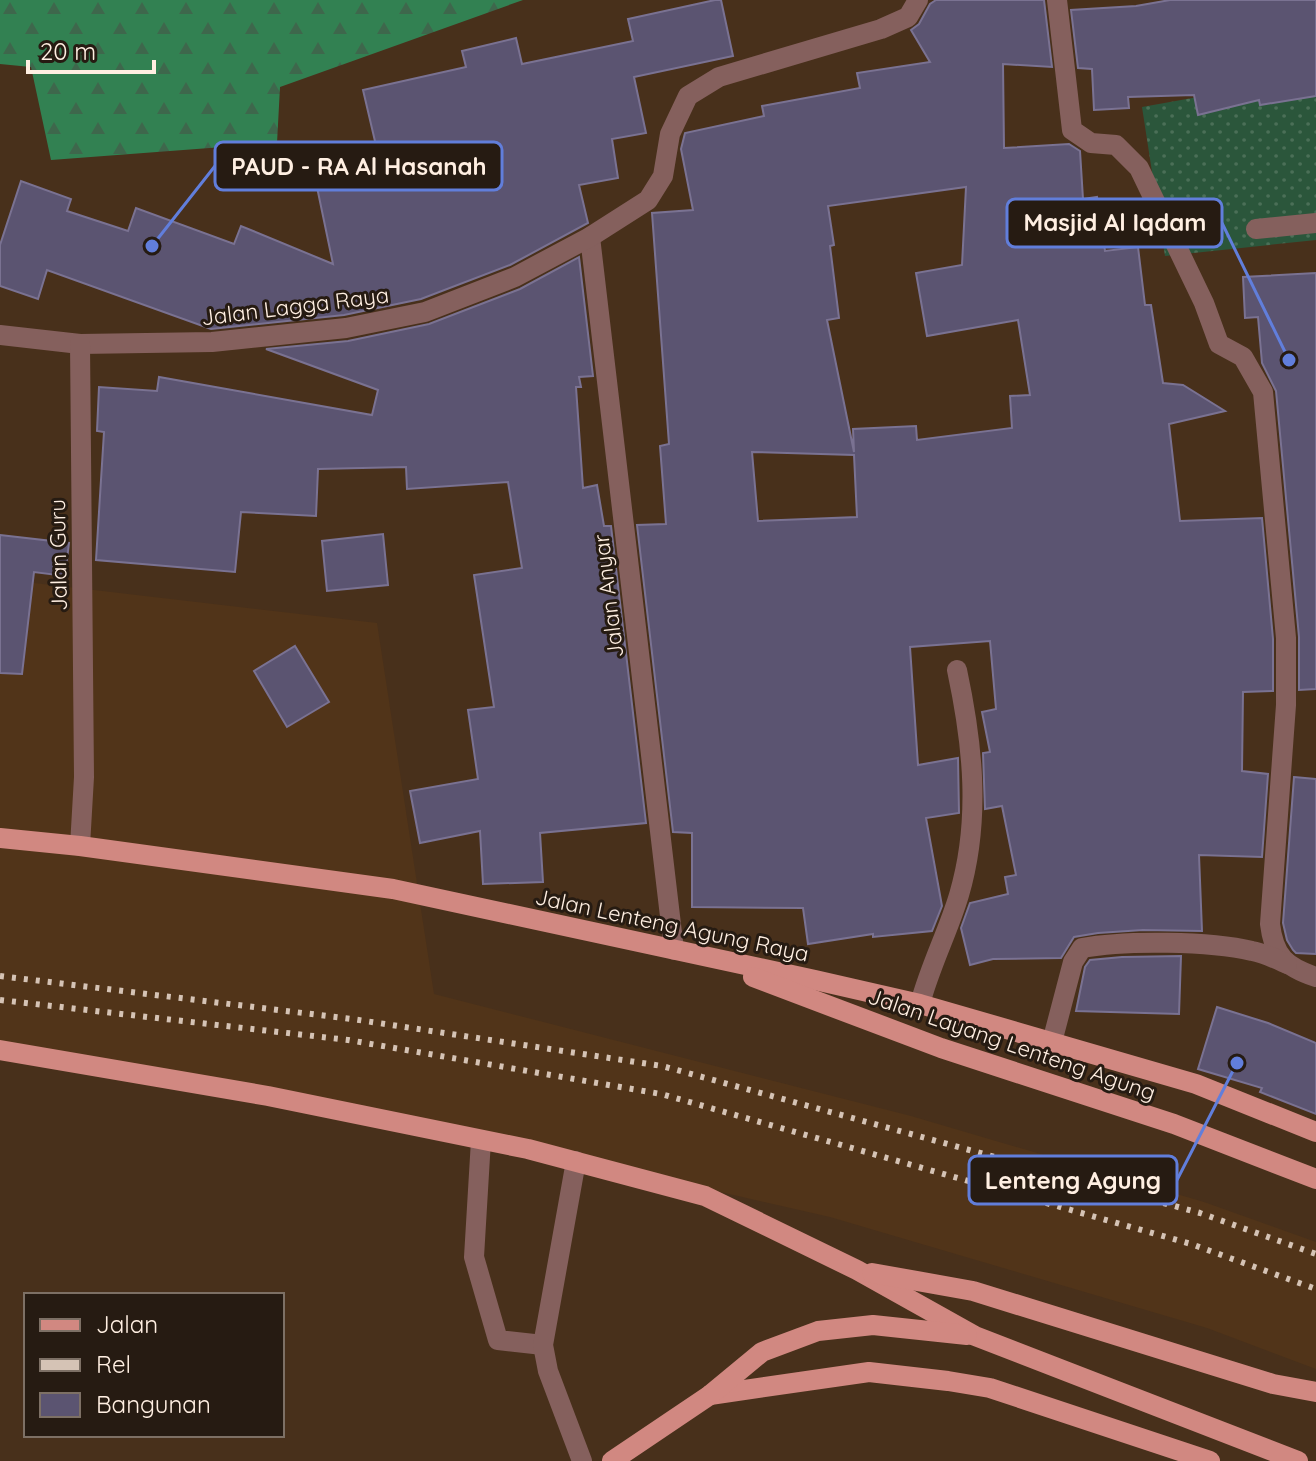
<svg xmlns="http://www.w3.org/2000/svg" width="1316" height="1461" font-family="Quicksand,sans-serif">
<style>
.built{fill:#513419}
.grass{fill:url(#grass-dots)}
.forest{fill:url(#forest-firs)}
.building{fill:#5b5471;stroke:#7a7292;stroke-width:2;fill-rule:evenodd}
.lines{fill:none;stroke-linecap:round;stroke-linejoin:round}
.minor{stroke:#85605d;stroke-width:20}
.major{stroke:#d18881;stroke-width:20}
.rail{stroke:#d5c3b5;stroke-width:6;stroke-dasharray:4 8;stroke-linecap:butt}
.labels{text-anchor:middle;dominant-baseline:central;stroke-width:6;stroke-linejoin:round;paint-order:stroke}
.street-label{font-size:22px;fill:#ffefe2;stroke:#261b12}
.leader{fill:none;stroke:#617edb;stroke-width:3}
.callout-dot{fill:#617edb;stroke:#261b12;stroke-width:3}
.callout{fill:#261b12;stroke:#617edb;stroke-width:3}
.callout-label{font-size:24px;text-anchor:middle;font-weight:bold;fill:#ffefe2}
</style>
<defs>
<pattern id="grass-dots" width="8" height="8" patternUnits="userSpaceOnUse" patternTransform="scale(2)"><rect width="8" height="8" fill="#2b563b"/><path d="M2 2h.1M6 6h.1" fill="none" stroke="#4b6f57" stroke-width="1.8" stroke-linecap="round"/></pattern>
<pattern id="forest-firs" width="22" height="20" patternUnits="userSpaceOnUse" patternTransform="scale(2)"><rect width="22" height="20" fill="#328152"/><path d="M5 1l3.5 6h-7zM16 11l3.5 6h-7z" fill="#3e674c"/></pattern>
</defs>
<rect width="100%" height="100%" fill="#48301b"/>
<path class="built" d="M0 579 377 623 434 994 911 1116 1204 1202 1316 1242V1369L1207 1328 830 1217 638 1173 213 1090 0 1059Z"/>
<path class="grass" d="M1316 8V240L1165 256 1142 107 1299 79Z"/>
<path class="forest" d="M0 0H523L280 87 277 143 51 160 31 67 0 64Z"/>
<g class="building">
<path d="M715 0H721L733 56 634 77 646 133 612 139 618 178 579 185 588 223 510 265 421 299 344 315 211 329 47 270 38 299 0 286V245L21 181 71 199 67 211 128 231 136 208 234 244 241 226 333 264 313 168 378 154 363 90 466 67 462 51 516 38 522 64 633 41 628 19Z"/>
<path d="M936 0H1044L1052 67 1003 64 1004 148 1069 144 1080 151 1083 199 1097 197 1105 251 1138 247 1145 305H1151L1163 383 1183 385 1225 411 1169 424 1180 521 1262 518 1273 639V691L1243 692 1242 771 1268 774 1262 857 1199 855 1202 931 1143 930 1098 933 1074 937 1061 958 993 959 970 965 961 928 970 903 1008 894 1005 877 1016 875 1002 806 985 809 983 753 990 752 982 712 996 709 990 641 910 647 918 765 958 758 959 813 926 818 942 906 932 931 873 937V934L808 944 803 908 692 907V833L673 832 637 525 666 524 660 446 669 444 652 213 693 210 681 149 685 133 764 116 762 106 860 88 857 73 930 62 911 30 919 24 930 4ZM966 187 962 265 916 273 927 336 1018 320 1030 395 1010 396 1012 428 917 440 916 426 853 429 854 452 827 320 839 318 830 246 834 245 828 206ZM752 452 854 455 857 517 758 521Z"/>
<path d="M1170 0H1316V96L1260 105 1259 100 1198 115 1194 95 1128 97 1129 108 1094 110 1092 69 1078 68 1071 10 1136 6Z"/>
<path d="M579 257 593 376 579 377 581 387H576L583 488 597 485 604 526H611L646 823 540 833 543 882 483 884 480 831 420 843 410 791 478 779 468 710 494 707 474 575 522 568 508 482 407 489 406 467 318 469 316 516 241 512 235 572 96 560 104 432 97 431 99 387 157 391 159 377 372 415 378 390 266 349 348 341 429 324 520 289Z"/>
<path d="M1316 273V689L1299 690V637L1276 391 1262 363 1258 317 1245 318 1243 277Z"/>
<path d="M383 534 388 585 327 591 322 541Z"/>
<path d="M0 535 69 543 65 576 34 572 22 674 0 673Z"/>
<path d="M295 646 329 702 287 727 254 671Z"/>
<path d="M1294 777 1316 779V954L1296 953 1293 950 1287 940 1283 923Z"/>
<path d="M1181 956 1179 1014 1076 1011 1085 967 1090 960 1122 957Z"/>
<path d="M1217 1007 1268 1023 1316 1043V1114L1260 1092 1262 1088 1198 1069Z"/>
</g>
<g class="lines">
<g class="minor">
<path d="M1057 0 1072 130 1091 143 1116 145 1139 168 1204 303 1219 344 1243 357 1263 392 1286 638V705L1270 924C1274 957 1286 967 1316 977"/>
<path d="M1256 229 1316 223"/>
<path d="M590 237 674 950"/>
<path d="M0 335 80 344 212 342 346 328 425 312 515 277 590 237 648 200 663 176 670 134 688 96 719 77 881 29 908 17 918 0"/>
<path d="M80 846 84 777 80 344"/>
<path d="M920 1004C930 966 948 932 959 895 981 820 973 745 957 670"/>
<path d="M1052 1042 1073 962 1082 948C1125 940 1210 941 1252 951 1264 953 1276 959 1287 964"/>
<path d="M481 1140 474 1257 498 1340 543 1345"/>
<path d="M576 1161 543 1345 548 1371 582 1461"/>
</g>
<g class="major">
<path d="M0 838 80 846 393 889 815 980 920 1004 1196 1084 1316 1132"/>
<path d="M753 977 941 1048 1174 1124 1316 1179"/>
<path d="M0 1050 268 1096 528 1149 705 1196 857 1270 975 1336 1298 1461"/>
<path d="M872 1273 973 1291 1273 1384 1316 1392"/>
<path d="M710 1395 869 1372 948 1381 990 1388 1210 1461"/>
<path d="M612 1461 710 1395 762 1352 818 1331 873 1325 967 1335"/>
</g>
<g class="rail">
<path d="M0 976 352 1019 662 1066 1200 1213 1316 1254"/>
<path d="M0 1000 348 1040 661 1094 1191 1244 1316 1289"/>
</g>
</g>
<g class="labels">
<g class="street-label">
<text transform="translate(295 306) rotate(-7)">Jalan Lagga Raya</text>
<text transform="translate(58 555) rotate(-91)">Jalan Guru</text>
<text transform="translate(608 596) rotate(-97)">Jalan Anyar</text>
<text transform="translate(672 925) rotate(12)">Jalan Lenteng Agung Raya</text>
<text transform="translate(1012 1044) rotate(19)">Jalan Layang Lenteng Agung</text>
</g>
</g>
<path class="leader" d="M152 246L215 166M1289 360L1222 223M1237 1063L1177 1180"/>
<g class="callout-dot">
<circle cx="152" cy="246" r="8"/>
<circle cx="1289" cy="360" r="8"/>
<circle cx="1237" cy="1063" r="8"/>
</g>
<g class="callout">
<rect x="215" y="142" width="287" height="48" rx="8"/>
<rect x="1007" y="199" width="215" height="48" rx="8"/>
<rect x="969" y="1156" width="208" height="48" rx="8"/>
</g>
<g class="callout-label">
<text x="359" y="175">PAUD - RA Al Hasanah</text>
<text x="1115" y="231">Masjid Al Iqdam</text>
<text x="1073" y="1189">Lenteng Agung</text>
</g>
<rect x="24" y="1293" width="260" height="144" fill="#261b12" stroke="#7d7065" stroke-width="2"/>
<rect x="40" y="1319" width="40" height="12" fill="#d18881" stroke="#7d7065" stroke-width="2"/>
<text x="96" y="1333" font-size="24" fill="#ffefe2">Jalan</text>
<rect x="40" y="1359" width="40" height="12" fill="#d5c3b5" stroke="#7d7065" stroke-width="2"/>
<text x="96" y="1373" font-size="24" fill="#ffefe2">Rel</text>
<rect x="40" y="1393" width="40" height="24" fill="#5b5471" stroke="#7d7065" stroke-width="2"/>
<text x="96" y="1413" font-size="24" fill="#ffefe2">Bangunan</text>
<path d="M28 60v12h126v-12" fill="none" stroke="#ffefe2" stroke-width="4"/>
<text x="40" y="60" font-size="24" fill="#ffefe2" stroke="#261b12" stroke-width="6" paint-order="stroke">20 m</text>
</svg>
